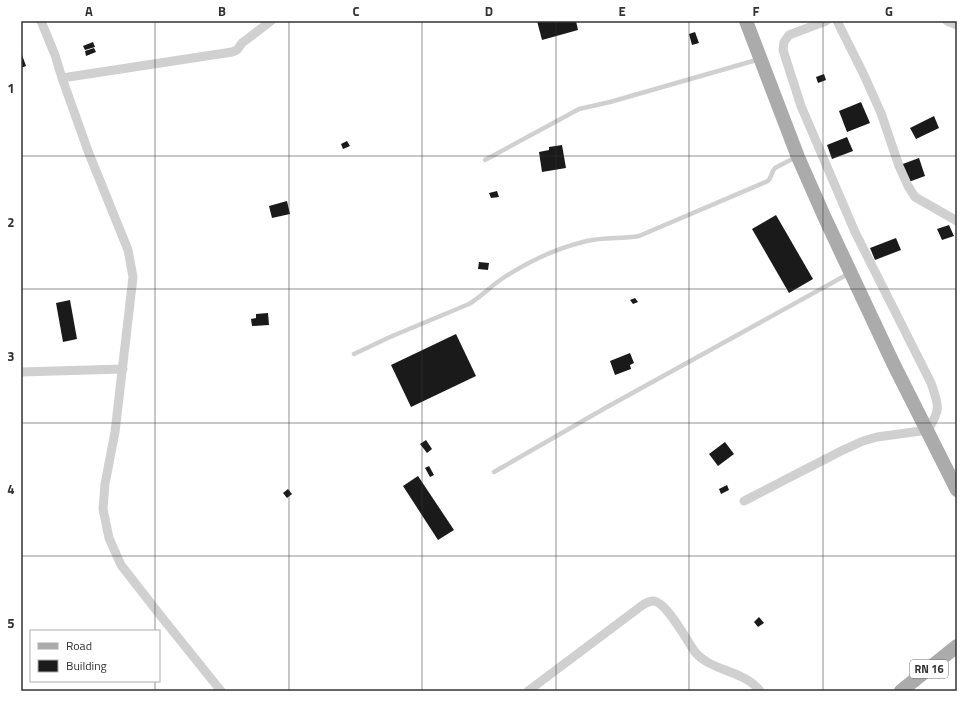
<svg xmlns="http://www.w3.org/2000/svg" width="978" height="712" font-family="'Titillium Web',sans-serif">
<style>
.building{fill:#1a1a1a}
.lines{fill:none;stroke-linecap:round;stroke-linejoin:round}
.lane{stroke:#d0d0d0;stroke-width:4.5}
.street{stroke:#d0d0d0;stroke-width:9}
.primary{stroke:#ababab;stroke-width:14}
.grid{fill:none;stroke:#333;stroke-width:1;stroke-opacity:0.55}
.labels{text-anchor:middle;dominant-baseline:central;stroke-width:4;stroke-linejoin:round;paint-order:stroke}
.shield{fill:#fff;stroke:#707070;stroke-width:1}
.shield-label{font-size:11px;font-weight:bold;fill:#333}
.neatline{fill:none;stroke:#333;stroke-width:1.5}
.grid-label{font-size:13px;text-anchor:middle;font-weight:bold;fill:#333}
</style>
<rect width="100%" height="100%" fill="#fff"/>
<g class="building">
<path d="M537 21H576L578 30 542 40Z"/>
<path d="M695 32 699 43 692 45 689 34Z"/>
<path d="M93 42 95 47 85 50 83 46Z"/>
<path d="M94 48 96 52 86 56 85 51Z"/>
<path d="M21 52 26 66 21 68Z"/>
<path d="M824 74 826 80 818 83 816 77Z"/>
<path d="M861 102 870 123 847 132 839 111Z"/>
<path d="M934 116 939 128 916 139 910 128Z"/>
<path d="M847 137 853 151 832 159 827 145Z"/>
<path d="M347 141 350 146 343 149 341 144Z"/>
<path d="M562 145 566 168 542 172 539 152 549 150V147Z"/>
<path d="M919 158 925 176 906 183 900 165Z"/>
<path d="M497 191 499 197 491 198 489 193Z"/>
<path d="M287 201 290 214 272 218 269 206Z"/>
<path d="M776 215 813 279 789 293 752 229Z"/>
<path d="M949 225 954 236 942 240 937 229Z"/>
<path d="M896 238 901 250 875 260 870 248Z"/>
<path d="M479 262 489 263 488 270 478 269Z"/>
<path d="M635 298 638 302 633 304 630 300Z"/>
<path d="M70 300 77 339 63 342 56 303Z"/>
<path d="M268 313 269 325 252 326 251 319 256 318V314Z"/>
<path d="M456 334 476 376 411 407 391 365Z"/>
<path d="M630 353 634 363 630 365 631 369 615 375 610 361Z"/>
<path d="M426 440 432 449 427 453 420 444Z"/>
<path d="M725 442 734 454 718 466 709 454Z"/>
<path d="M429 466 434 475 430 477 425 468Z"/>
<path d="M418 476 454 530 438 540 403 486Z"/>
<path d="M727 485 729 490 721 494 719 489Z"/>
<path d="M288 489 292 494 287 498 283 493Z"/>
<path d="M759 617 764 623 758 627 754 622Z"/>
</g>
<g class="lines">
<g class="lane">
<path d="M485 160 579 109 610 102 760 59"/>
<path d="M354 354 390 337 469 304C481 297 491 286 503 278 529 261 557 248 587 241 604 237 622 239 639 236L768 181C772 177 771 172 775 168L796 157"/>
<path d="M494 472 607 407 848 274"/>
</g>
<g class="street">
<path d="M41 21 55 55 62 78 88 151 128 250 133 277 115 432 105 484 103 509 109 538 121 565 160 615 221 691"/>
<path d="M837 21 863 73 881 113 899 166 908 186 915 197 957 221"/>
<path d="M947 21 957 25"/>
<path d="M62 78 232 52 237 50 242 43 271 21"/>
<path d="M21 372 123 369"/>
<path d="M744 501 841 451 863 441 877 437 928 430C941 409 939 406 931 383L855 232 801 106 783 50 784 42 789 35 826 21"/>
<path d="M528 691 644 604C646 603 650 601 653 601 666 601 687 641 695 652 712 672 744 670 760 691"/>
</g>
<g class="primary">
<path d="M746 21 798 157 824 216 893 363 957 490"/>
<path d="M901 691 957 646"/>
</g>
</g>
<path class="grid" d="M155 21V631M289 21V691M422 21V691M556 21V691M689 21V691M823 21V691M21 156H957M21 289H957M21 423H957M21 556H957M155 681V691"/>
<g class="labels">
<rect class="shield" x="910" y="660" width="38" height="18" rx="3"/>
<g class="shield-label">
<text x="929" y="669">RN 16</text>
</g>
</g>
<rect width="978" height="712" fill="none" stroke="#ffffff" stroke-width="44"/>
<rect x="30" y="630" width="130" height="52" fill="#ffffff" stroke="#adadad"/>
<rect x="38" y="643" width="20" height="6" fill="#ababab" stroke="#adadad"/>
<text x="66" y="650" font-size="12" fill="#333333">Road</text>
<rect x="38" y="660" width="20" height="12" fill="#1a1a1a" stroke="#adadad"/>
<text x="66" y="670" font-size="12" fill="#333333">Building</text>
<rect x="22" y="22" width="934" height="668" class="neatline"/>
<g class="grid-label">
<text x="89" y="16">A</text>
<text x="222" y="16">B</text>
<text x="356" y="16">C</text>
<text x="489" y="16">D</text>
<text x="622" y="16">E</text>
<text x="756" y="16">F</text>
<text x="889" y="16">G</text>
<text x="11" y="93">1</text>
<text x="11" y="227">2</text>
<text x="11" y="361">3</text>
<text x="11" y="494">4</text>
<text x="11" y="628">5</text>
</g>
</svg>
